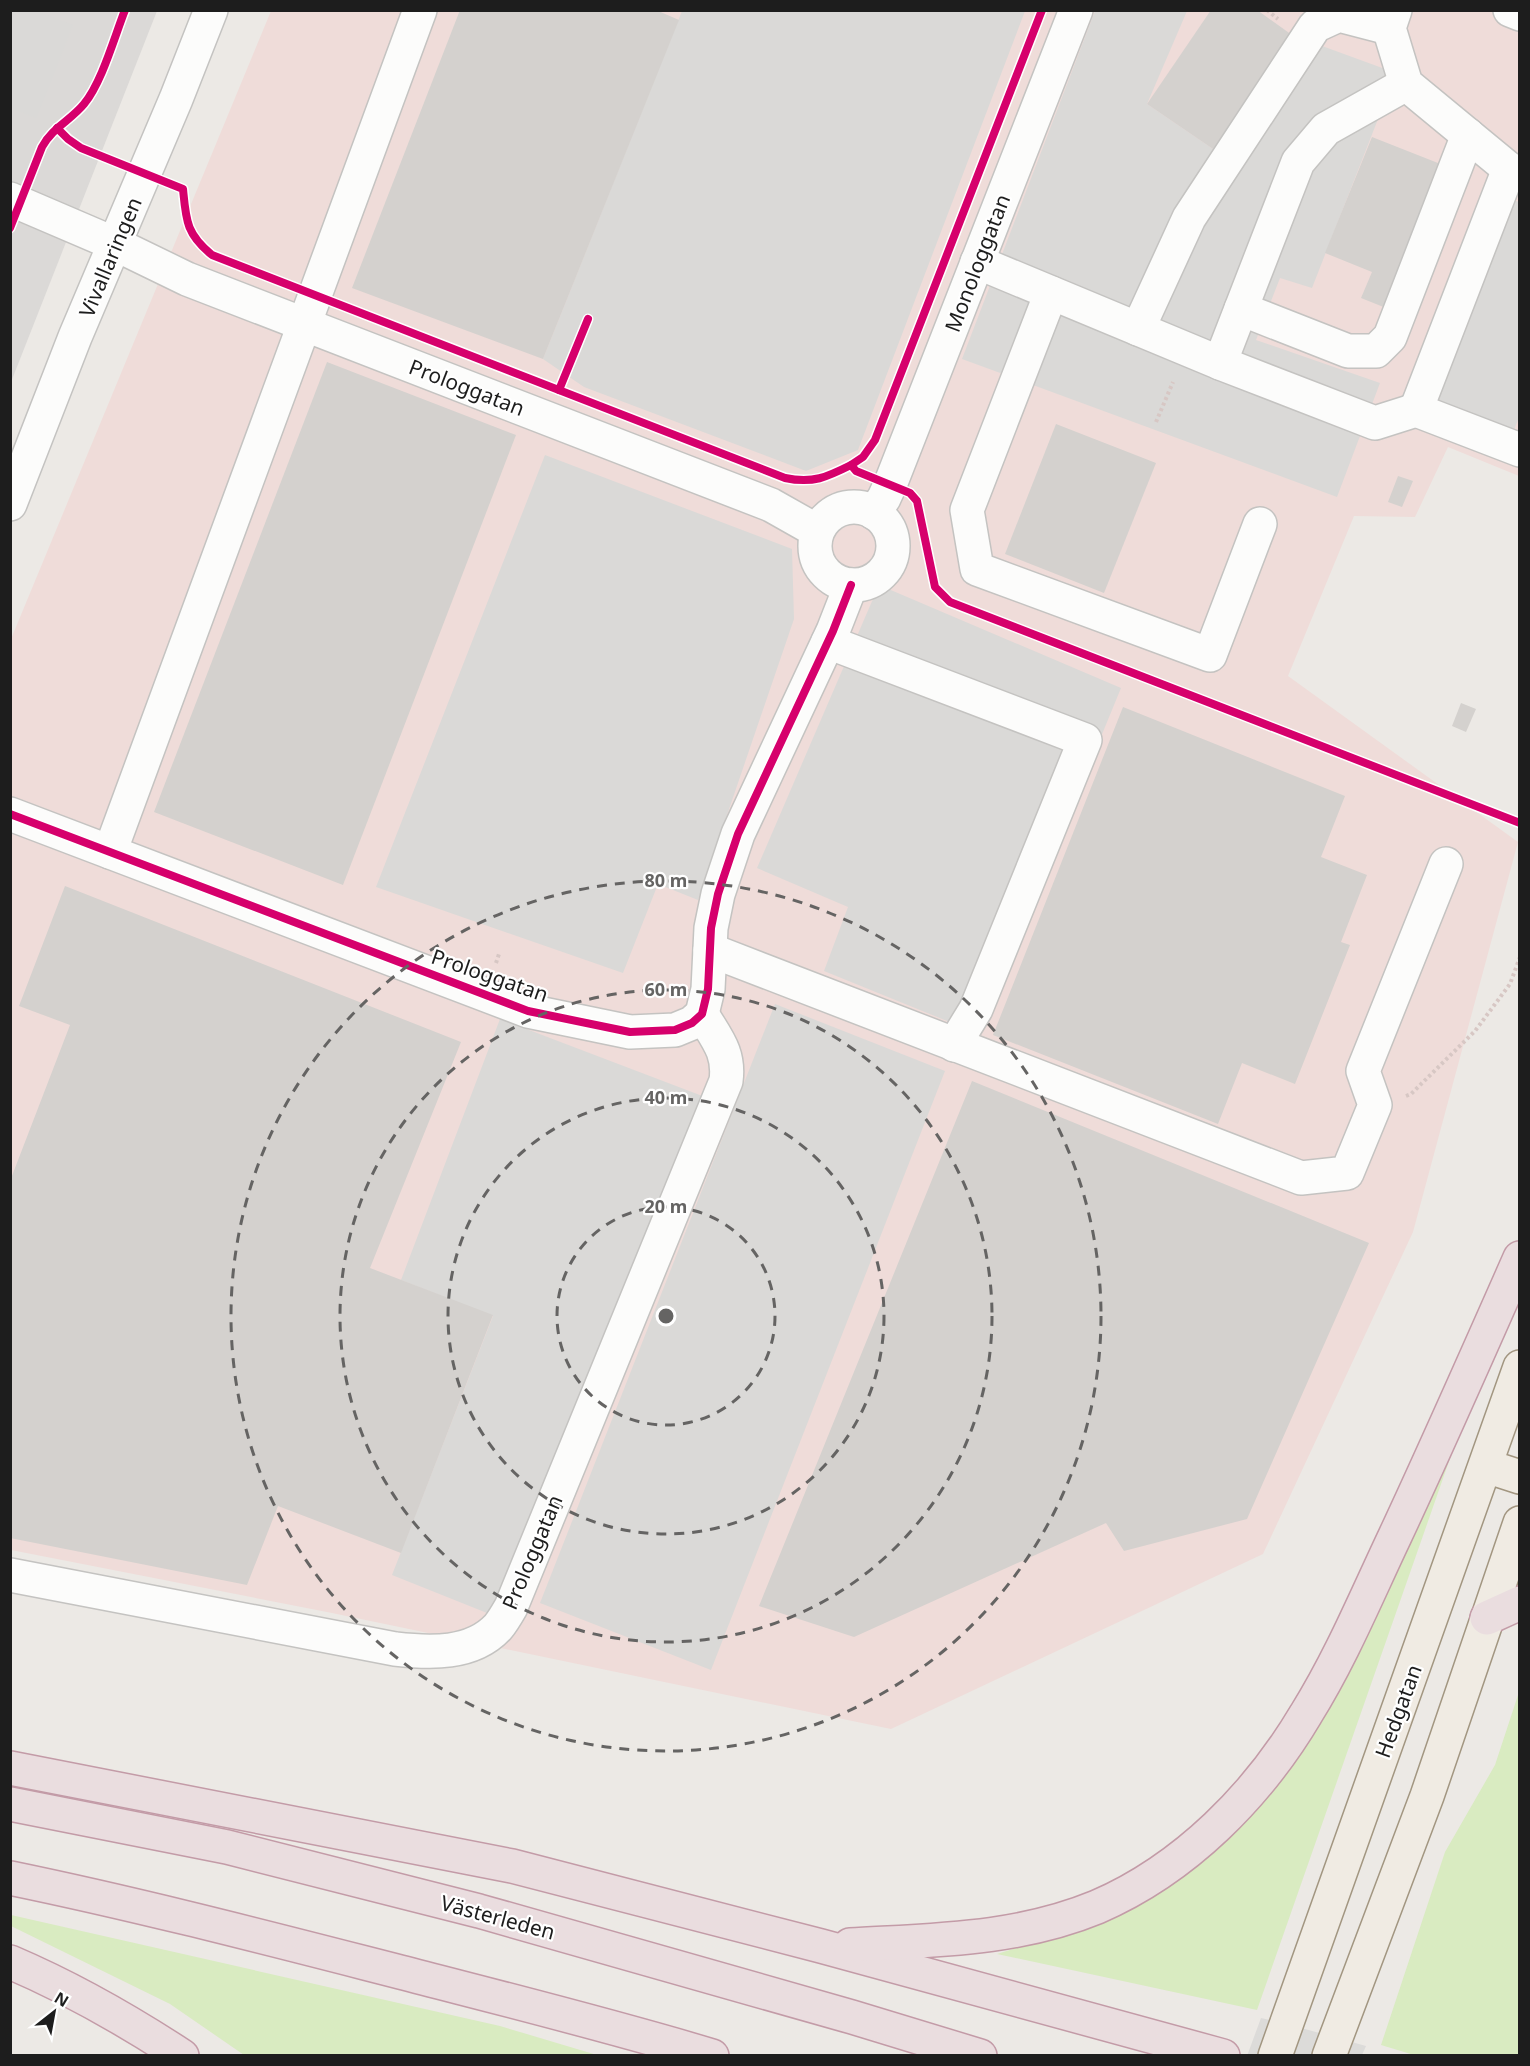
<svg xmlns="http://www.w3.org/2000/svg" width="1530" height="2066" font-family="'Noto Sans',sans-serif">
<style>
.residential{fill:#dbd9d7}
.commercial{fill:#efdcd9}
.grass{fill:#d9ebc1}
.parking{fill:#dad9d7}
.pier{fill:#dcdbd9}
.building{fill:#d4d1ce}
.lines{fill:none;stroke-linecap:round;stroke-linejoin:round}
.minor-casing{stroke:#c4c3c1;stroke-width:36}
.major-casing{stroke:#a29681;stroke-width:36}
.highway-casing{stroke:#c39ba7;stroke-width:36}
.path{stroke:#d7c7c4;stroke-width:4;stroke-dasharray:3 3;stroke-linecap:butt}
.minor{stroke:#fcfcfb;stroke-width:33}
.major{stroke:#f0ebe3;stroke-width:33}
.highway{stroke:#eadddf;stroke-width:33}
.cycleway-casing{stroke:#fff;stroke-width:11}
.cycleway{stroke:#d6006c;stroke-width:8}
.ring{fill:none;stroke:#656463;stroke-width:3;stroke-dasharray:10 8}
.labels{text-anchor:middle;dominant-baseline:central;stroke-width:4.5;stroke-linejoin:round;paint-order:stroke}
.street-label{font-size:21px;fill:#1d1d1d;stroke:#fff}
.centre{fill:#656463;stroke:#fff;stroke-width:3}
.ring-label{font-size:18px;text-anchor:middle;font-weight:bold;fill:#656463;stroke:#fff;stroke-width:4.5;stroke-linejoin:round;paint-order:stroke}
</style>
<rect width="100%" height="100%" fill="#ece9e5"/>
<path class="residential" d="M11 11H157L11 382Z"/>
<path class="commercial" d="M271 11H1519V476L1448 447 1415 517 1354 516 1288 676 1518 842 1413 1232 1263 1554 891 1729 332 1613 11 1550V639Z"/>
<g class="grass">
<path d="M1468 1407 1257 2010 997 1954 1083 1927 1241 1821Z"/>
<path d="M1519 1692V2055H1414L1381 2045 1445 1852 1495 1765Z"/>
<path d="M11 1915 500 2026 597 2055H244L170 2004 11 1926Z"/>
</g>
<g class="parking">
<path d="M10 11H37L73 25 36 118 11 108Z"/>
<path d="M682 11H1025L858 450 806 471 584 387 543 359Z"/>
<path d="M1095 11H1187L1147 104 1213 149 1292 35 1396 73 1312 288 1280 278 1256 340 1380 383 1337 497 962 359Z"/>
<path d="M1513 200 1519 202 1520 415 1511 437 1434 407Z"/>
<path d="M545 455 792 549 794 619 698 900 658 884 623 973 376 887Z"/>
<path d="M879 585 1121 688 979 1034 824 971 848 907 757 868Z"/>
<path d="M775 1004 945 1071 711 1670 540 1603Z"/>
<path d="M500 1019 705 1097 502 1619 392 1575 493 1316 401 1280Z"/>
</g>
<path class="pier" d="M1261 2018 1287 2024 1366 2046 1362 2055 1247 2056Z"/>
<g class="building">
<path d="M460 10H656L679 20 543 359 352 288Z"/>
<path d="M1211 10H1257L1292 35 1213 149 1147 104Z"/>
<path d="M1372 137 1443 165 1386 308 1361 298 1372 272 1325 253Z"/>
<path d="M327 362 516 435 343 885 154 812Z"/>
<path d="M1056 424 1156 463 1104 593 1005 554Z"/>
<path d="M1398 476 1413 481 1402 507 1388 502Z"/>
<path d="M1461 703 1476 709 1466 732 1452 726Z"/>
<path d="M1123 707 1345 796 1321 857 1367 875 1341 942 1350 945 1295 1084 1242 1063 1218 1124 993 1035Z"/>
<path d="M65 886 461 1042 370 1268 493 1315 401 1553 278 1506 247 1585 10 1538V1181L70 1025 19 1006Z"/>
<path d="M972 1081 1369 1243 1247 1519 1124 1551 1106 1523 854 1637 759 1606Z"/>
</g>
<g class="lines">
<defs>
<g id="minor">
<path d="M1395 10 1389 28 1406 84 1509 169 1520 173"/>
<path d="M1510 10 1520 14"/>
<path d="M10 199 115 244 187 279 771 505 817 531"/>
<path d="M977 262 1220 363 1375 423 1416 410 1520 450"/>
<path d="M1051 293 967 510 977 569 1210 655 1260 524"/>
<path d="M1241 309 1348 351H1376L1390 337 1468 135"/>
<path d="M1138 329 1189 218 1315 26 1339 15 1389 28"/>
<path d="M1220 363 1298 162 1326 129 1406 84"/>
<path d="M1416 410 1509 169"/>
<path d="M10 504 75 337 176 99 211 10"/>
<circle cx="854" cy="546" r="39"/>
<path d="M874 513 884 498 890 485 1076 10"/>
<path d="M828 642 1085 740 976 1009 954 1045"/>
<path d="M10 814 528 1011 630 1032 675 1030 692 1023 702 1014 708 989 711 928 718 894 738 834 833 631 851 585"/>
<path d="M110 852 420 10"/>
<path d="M710 950 1301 1178 1347 1173 1375 1105 1363 1071 1446 864"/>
<path d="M10 1575 395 1649C430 1653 472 1655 498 1627 503 1621 507 1614 511 1607L726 1081C730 1052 716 1038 702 1014"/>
</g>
<g id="major">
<path d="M1486 1466 1520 1477"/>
<path d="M1275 2056 1520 1367"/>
<path d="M1329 2056 1427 1796 1520 1523"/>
</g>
<g id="highway">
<path d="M1487 1618 1520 1603"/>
<path d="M10 1768 512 1866 821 1946 1223 2056"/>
<path d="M10 1804 227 1847 479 1911 852 2017 980 2056"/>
<path d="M10 1878C141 1905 271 1939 400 1972 504 1999 609 2025 712 2056"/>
<path d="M850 1945C935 1940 1017 1940 1097 1907 1185 1869 1258 1795 1306 1714 1341 1658 1367 1595 1395 1536 1438 1444 1479 1351 1520 1258"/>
<path d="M10 1962C71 1988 127 2020 182 2056"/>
</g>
</defs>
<use href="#minor" class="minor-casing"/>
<use href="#major" class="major-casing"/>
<use href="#highway" class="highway-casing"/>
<g class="path">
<path d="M1267 10 1278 19"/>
<path d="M1156 422 1173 382"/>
<path d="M496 963 499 954"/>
<path d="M1406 1096 1411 1094 1475 1031 1510 984 1520 957"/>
</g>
<use href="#minor" class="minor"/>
<use href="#major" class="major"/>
<use href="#highway" class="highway"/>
<defs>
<g id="cycleway">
<path d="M57 128 68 139 81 148 183 189C186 220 186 234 212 255L785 478C813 484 827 477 851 465L856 471 910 493 917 501 935 587 950 602 1520 823"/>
<path d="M10 228 42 147C52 128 71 120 84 104 102 82 114 38 125 10"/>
<path d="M559 390 588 319"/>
<path d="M851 465 863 457 875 440 1042 10"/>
<path d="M10 814 528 1011 630 1032 675 1030 692 1023 702 1014 708 989 711 928 718 894 738 834 833 631 851 585"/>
</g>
</defs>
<use href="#cycleway" class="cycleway-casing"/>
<use href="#cycleway" class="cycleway"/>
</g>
<g class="ring">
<circle cx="666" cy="1316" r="109"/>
<circle cx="666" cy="1316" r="218"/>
<circle cx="666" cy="1316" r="326"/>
<circle cx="666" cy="1316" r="435"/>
</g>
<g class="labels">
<g class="street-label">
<text transform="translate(110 257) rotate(-67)">Vivallaringen</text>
<text transform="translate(977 263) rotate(-69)">Monologgatan</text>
<text transform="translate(467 387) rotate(21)">Prologgatan</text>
<text transform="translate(490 975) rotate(19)">Prologgatan</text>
<text transform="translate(532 1552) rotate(-67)">Prologgatan</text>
<text transform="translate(1398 1711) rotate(-70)">Hedgatan</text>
<text transform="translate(498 1917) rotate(15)">Västerleden</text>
</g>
</g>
<circle cx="666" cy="1316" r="9" class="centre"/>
<g class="ring-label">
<text x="666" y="887">80 m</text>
<text x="666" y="996">60 m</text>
<text x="666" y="1104">40 m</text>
<text x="666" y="1213">20 m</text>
</g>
<rect width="1530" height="2066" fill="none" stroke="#1d1d1d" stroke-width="24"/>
<g transform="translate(54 2012) rotate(31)" stroke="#ffffff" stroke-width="4.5" paint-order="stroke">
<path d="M0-4.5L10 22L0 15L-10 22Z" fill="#1d1d1d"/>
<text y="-9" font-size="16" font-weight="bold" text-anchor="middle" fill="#1d1d1d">N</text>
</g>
</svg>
